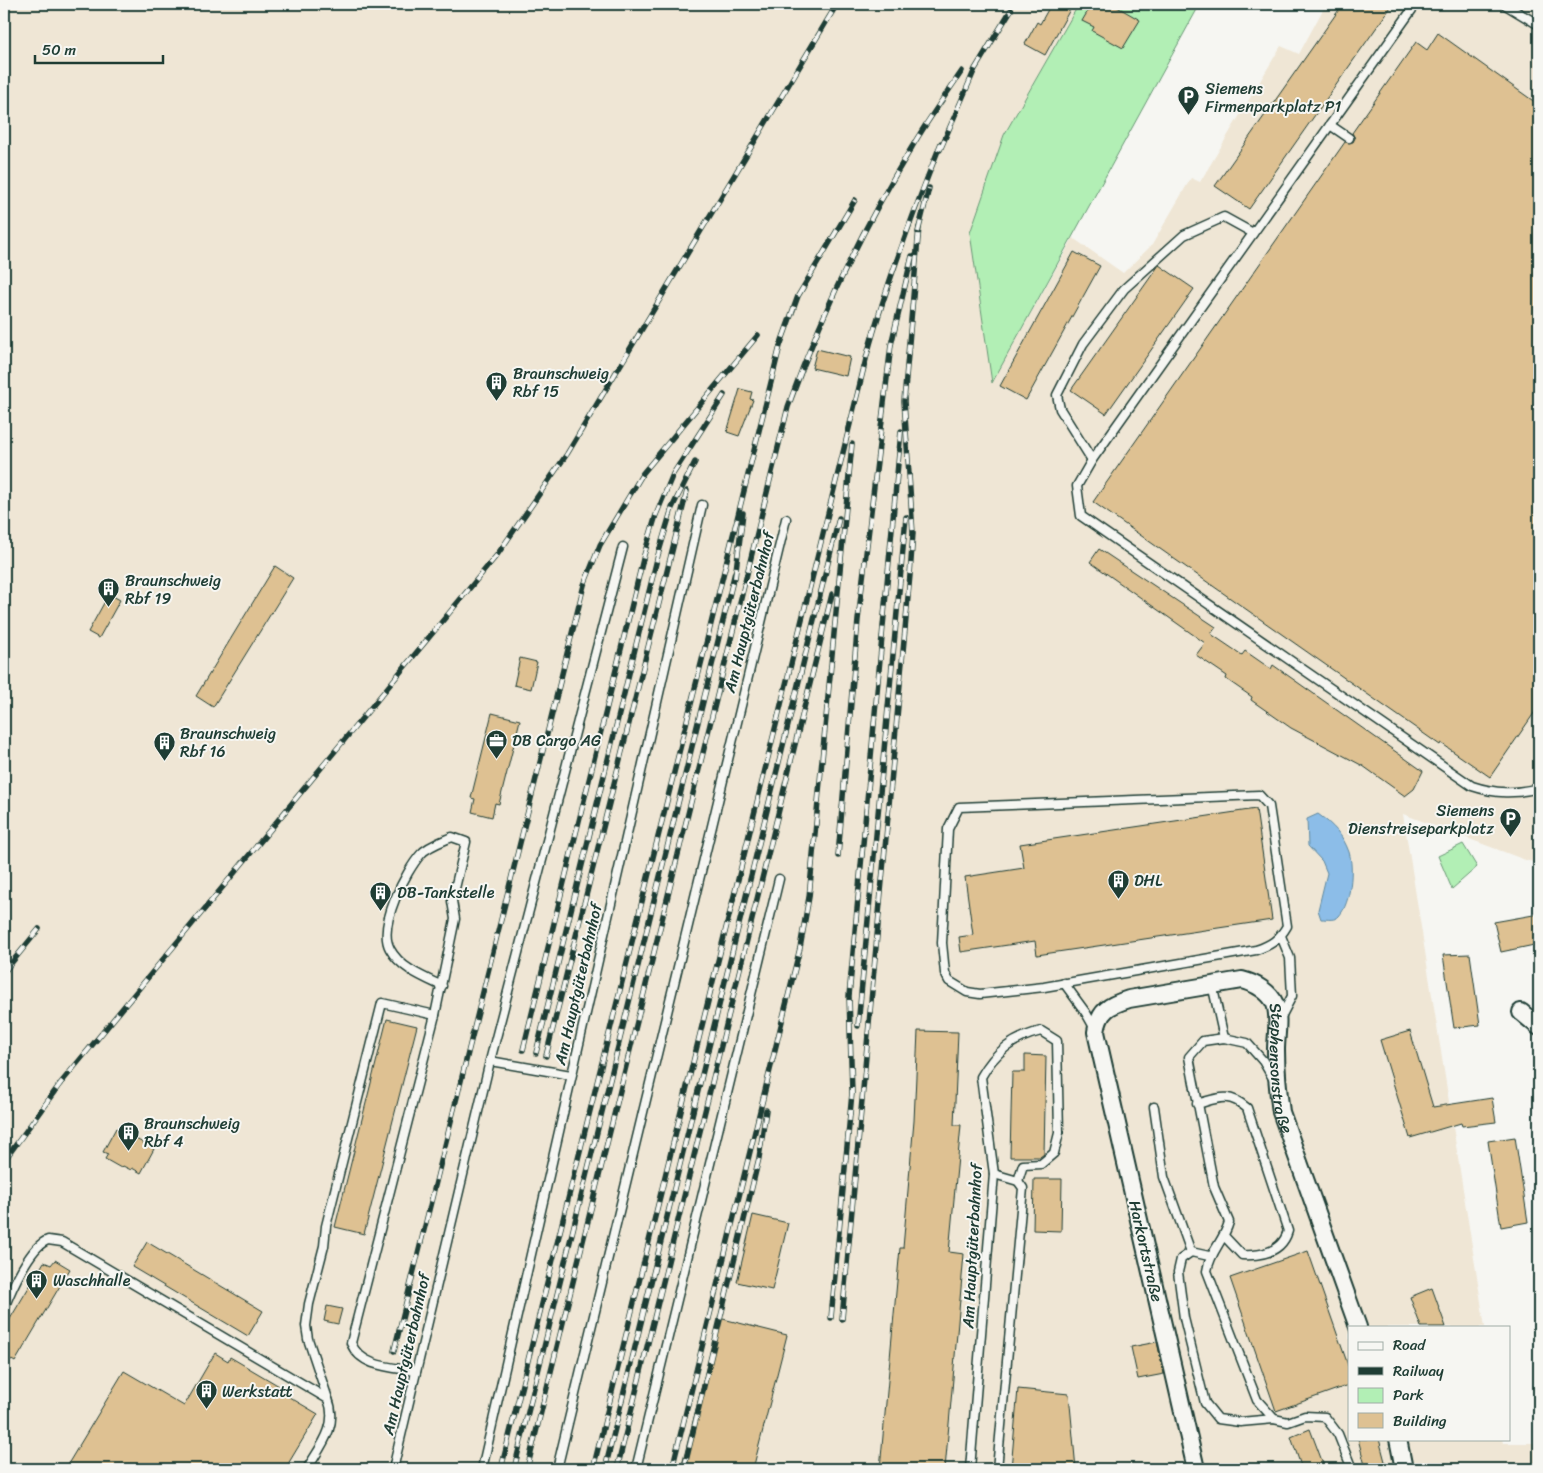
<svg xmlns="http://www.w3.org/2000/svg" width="1543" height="1473" font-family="Sriracha,sans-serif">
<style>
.built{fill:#efe6d5}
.green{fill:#b2efb5;stroke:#689674}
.water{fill:#8cbde8;stroke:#608aa0}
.building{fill:#dec192;stroke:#1f3d34}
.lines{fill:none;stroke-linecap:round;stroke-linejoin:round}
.lane-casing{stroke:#1f3d34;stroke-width:11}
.street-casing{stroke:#1f3d34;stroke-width:20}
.lane{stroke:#f6f6f2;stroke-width:8}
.street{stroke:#f6f6f2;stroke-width:16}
.rail-casing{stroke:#1f3d34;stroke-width:5.5}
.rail{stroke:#f6f6f2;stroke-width:4;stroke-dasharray:11;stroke-linecap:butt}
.labels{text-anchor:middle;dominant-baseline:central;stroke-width:4;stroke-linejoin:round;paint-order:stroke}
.poi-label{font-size:16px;fill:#1f3d34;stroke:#f6f6f2;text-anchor:start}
.street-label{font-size:16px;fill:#1f3d34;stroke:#f6f6f2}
</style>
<rect width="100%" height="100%" fill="#f6f6f2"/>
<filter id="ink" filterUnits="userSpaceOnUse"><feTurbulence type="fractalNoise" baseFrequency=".02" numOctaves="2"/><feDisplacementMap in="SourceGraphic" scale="10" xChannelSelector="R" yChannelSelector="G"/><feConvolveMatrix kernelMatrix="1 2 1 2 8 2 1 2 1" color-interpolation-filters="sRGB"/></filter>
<g filter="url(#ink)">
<path class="built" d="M4 4H1079L1004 135 970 233 992 383 1073 238 1123 273 1152 245 1191 178 1200 182 1281 46 1299 54 1326 4H1539V862L1528 861 1403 814 1485 1327H1349V1439H1503L1504 1443H1539V1469H4Z"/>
<g class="green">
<path d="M1079 4H1200L992 383 970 233 1004 135Z"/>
<path d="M1463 844 1477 867 1452 889 1438 856Z"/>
</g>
<path class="water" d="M1318 814C1333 825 1343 835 1349 852 1354 868 1351 903 1339 916 1335 921 1328 919 1321 919L1318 910 1327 873 1322 861 1308 846 1307 819Z"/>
<g class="building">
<path d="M1051 4H1073L1045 55 1025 44 1037 22 1040 24Z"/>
<path d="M1092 4H1112L1140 20 1123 48 1092 31 1094 27 1082 21Z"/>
<path d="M1343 4H1393L1249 209 1215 186Z"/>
<path d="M1438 33 1539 105V706L1490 777 1441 743 1440 745 1093 502 1345 142H1353L1355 138 1352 133 1416 42 1427 50Z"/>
<path d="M1074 252 1100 266 1026 400 1000 386Z"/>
<path d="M1159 265 1194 289 1106 414 1071 390Z"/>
<path d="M817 349 850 357 846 376 812 368Z"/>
<path d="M740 389 752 392 750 399 753 400 739 436 727 432Z"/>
<path d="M1099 549 1216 627 1211 634 1242 655 1245 651 1271 669 1273 665 1423 771 1414 789 1405 796 1363 766 1291 728 1251 700 1252 697 1226 679 1227 676 1196 655 1205 643 1090 562Z"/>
<path d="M275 566 293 578 213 707 196 696Z"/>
<path d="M109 594 120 600 99 638 88 632Z"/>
<path d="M520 658 537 662 531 689 514 685Z"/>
<path d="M492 713 520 720 499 804 495 803 492 817 472 812 475 799 471 798Z"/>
<path d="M1256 809 1272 920 1037 955 1035 941 961 952 959 937 973 935 965 877 1024 868 1020 844Z"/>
<path d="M1539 914V944L1501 952 1494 922Z"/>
<path d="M1470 954 1480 1025 1454 1028 1443 955Z"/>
<path d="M387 1019 417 1026 364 1234 335 1227Z"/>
<path d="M918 1031 958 1032 954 1125H961L949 1252 964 1254 945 1469H880L900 1248H903L914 1121Z"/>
<path d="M1410 1031 1433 1107 1492 1098 1496 1122 1462 1126 1461 1123 1410 1138 1380 1040Z"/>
<path d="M1025 1055 1046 1056 1044 1154 1040 1157H1010L1012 1072H1025Z"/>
<path d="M116 1128 154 1149 141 1173 132 1168 131 1170 123 1166 121 1168 105 1159 108 1154 103 1152Z"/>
<path d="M1515 1137 1528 1222 1501 1227 1488 1141Z"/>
<path d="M1034 1179H1062L1061 1231 1033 1230Z"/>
<path d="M753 1215 788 1223 772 1290 737 1282Z"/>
<path d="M147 1242 263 1311 248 1336 132 1267Z"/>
<path d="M1308 1251 1349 1368V1385L1276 1411 1230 1278Z"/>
<path d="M55 1260 70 1269 15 1362 4 1355V1329L44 1262 51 1265Z"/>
<path d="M1432 1288 1446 1327H1421L1410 1297Z"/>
<path d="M327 1306 342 1309 338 1324 324 1321Z"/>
<path d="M719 1318 787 1335 753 1469H681Z"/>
<path d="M1157 1342 1164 1374 1138 1379 1131 1347Z"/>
<path d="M215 1353 228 1361 230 1357 286 1390 284 1394 318 1414 285 1469H139L129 1464 126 1469H65L124 1371 184 1406Z"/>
<path d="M1018 1389 1069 1394 1076 1469H1011Z"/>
<path d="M1310 1429 1325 1469H1302L1291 1437Z"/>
<path d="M1358 1439H1379L1387 1469H1366Z"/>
</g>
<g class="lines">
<defs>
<g id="lane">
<path d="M1416 4 1092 460 1077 486 1081 516 1472 786C1496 794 1515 794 1539 788"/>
<path d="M1504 4 1539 25"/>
<path d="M1330 125 1349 138"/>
<path d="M1092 460 1060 409 1057 395 1083 344 1124 289 1184 235 1224 217 1253 233"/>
<path d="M1259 795 1269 806 1287 926C1279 940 1271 945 1256 950L1044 987 980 994 967 992 949 981 945 973 942 943 948 829 959 807Z"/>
<path d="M1064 983 1086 1013 1095 1029"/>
<path d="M1212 984 1224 1038"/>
<path d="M1281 1017 1292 996 1290 958 1281 936"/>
<path d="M490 1061 571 1075"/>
<path d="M1274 1080 1263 1061 1247 1043 1224 1038 1203 1041 1189 1057 1214 1187 1229 1222C1224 1241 1210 1251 1207 1271L1257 1400 1274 1419 1288 1422 1305 1416 1325 1417 1338 1434 1352 1469"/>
<path d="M1197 1104C1219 1098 1228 1092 1247 1108L1288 1231C1282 1252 1261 1256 1242 1255L1225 1237"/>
<path d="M1154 1107 1164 1177 1191 1252"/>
<path d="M994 1174 1018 1181 1023 1188 997 1469"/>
<path d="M1209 1256 1191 1252 1181 1259 1178 1272 1184 1318 1205 1403 1218 1419 1240 1422 1274 1419"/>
<path d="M4 1308C11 1290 30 1246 48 1240L62 1242 328 1399C339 1426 320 1447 307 1469"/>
<path d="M416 1371C393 1367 361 1368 351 1343L435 1015 455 919 452 901 466 842 452 837C443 841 428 846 421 854 406 871 377 926 390 949 400 968 423 977 442 986"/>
<path d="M328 1399 308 1339 306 1326 309 1304 324 1246 326 1226 382 1003 435 1015"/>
<path d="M393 1469 490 1061 623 547"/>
<path d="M482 1469 702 505"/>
<path d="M557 1469 786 519"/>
<path d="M636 1469 779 879"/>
<path d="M970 1469 994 1174 981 1077C995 1052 1013 1038 1041 1031L1057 1041 1059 1133 1054 1153 1041 1164 1023 1165 1018 1181"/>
</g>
<g id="street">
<path d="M1521 1012 1539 1027"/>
<path d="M1398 1439 1404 1469"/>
<path id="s1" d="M1196 1469 1096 1032C1099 1010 1110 1005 1129 999L1242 980C1255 983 1270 992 1275 1004 1280 1018 1276 1036 1276 1050 1276 1071 1278 1091 1281 1112L1358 1327"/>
</g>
</defs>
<use href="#lane" class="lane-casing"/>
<use href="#street" class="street-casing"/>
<use href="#lane" class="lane"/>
<use href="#street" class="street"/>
<defs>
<g id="rail">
<path d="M940 150 975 69 1011 10"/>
<path d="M918 232 929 188"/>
<path d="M735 578 743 513"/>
<path d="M838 856 858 620 891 345 912 256"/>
<path d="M4 972 39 929"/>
<path d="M858 1026 906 517"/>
<path d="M523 1050 644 555 656 515 673 474 724 395"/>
<path d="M536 1053 658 555 672 508 695 462"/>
<path d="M546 1056 687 491"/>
<path d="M4 1161 60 1084 497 555 567 454 837 4"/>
<path d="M831 1318 852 1093 849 996 901 431"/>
<path d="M842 1319 910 575 913 533 904 401 919 227"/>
<path d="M394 1351 584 585 600 545 643 473 758 335"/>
<path d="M501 1469 780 346 798 296 855 200"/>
<path d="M514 1469 735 572"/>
<path d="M527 1469 788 407C820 317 862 229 912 147 927 121 945 96 962 71"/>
<path d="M593 1469 867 355C887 282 913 213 941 143"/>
<path d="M605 1469 839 518"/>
<path d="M617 1469 832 594"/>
<path d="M672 1469 800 948 809 897 852 444"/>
<path d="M684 1469 759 1158 766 1110"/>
</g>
</defs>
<use href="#rail" class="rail-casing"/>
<use href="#rail" class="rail"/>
</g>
</g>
<defs>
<symbol id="parking-pin" viewBox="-11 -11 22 30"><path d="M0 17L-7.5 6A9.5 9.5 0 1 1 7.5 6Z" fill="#1f3d34" stroke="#f6f6f2"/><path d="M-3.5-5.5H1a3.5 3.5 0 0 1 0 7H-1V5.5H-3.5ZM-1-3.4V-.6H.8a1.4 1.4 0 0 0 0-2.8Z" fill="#fff"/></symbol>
<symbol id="building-pin" viewBox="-11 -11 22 30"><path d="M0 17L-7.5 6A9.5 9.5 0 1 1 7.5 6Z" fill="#1f3d34" stroke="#f6f6f2"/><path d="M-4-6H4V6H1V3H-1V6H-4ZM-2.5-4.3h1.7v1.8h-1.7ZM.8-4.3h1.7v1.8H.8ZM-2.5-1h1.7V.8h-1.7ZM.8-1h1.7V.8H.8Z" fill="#fff"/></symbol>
<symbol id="office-pin" viewBox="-11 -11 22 30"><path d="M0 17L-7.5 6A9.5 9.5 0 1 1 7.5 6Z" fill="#1f3d34" stroke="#f6f6f2"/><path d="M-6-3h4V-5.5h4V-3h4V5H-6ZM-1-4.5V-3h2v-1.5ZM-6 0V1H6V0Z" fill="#fff"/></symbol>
</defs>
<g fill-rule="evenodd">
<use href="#parking-pin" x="1176" y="84" width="25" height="34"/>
<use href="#building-pin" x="484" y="370" width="25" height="34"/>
<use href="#building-pin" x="96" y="576" width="25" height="34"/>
<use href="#office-pin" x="484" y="728" width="25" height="34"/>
<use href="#building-pin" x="152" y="730" width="25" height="34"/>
<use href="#parking-pin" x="1498" y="806" width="25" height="34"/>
<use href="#building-pin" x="1106" y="868" width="25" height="34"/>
<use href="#building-pin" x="368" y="880" width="25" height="34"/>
<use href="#building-pin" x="116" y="1120" width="25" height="34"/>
<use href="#building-pin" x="24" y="1268" width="25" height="34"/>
<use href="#building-pin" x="194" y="1378" width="25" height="34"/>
</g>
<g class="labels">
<g class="poi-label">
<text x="1205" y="88">Siemens<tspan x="1205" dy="18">Firmenparkplatz P1</tspan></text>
<text x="513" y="373">Braunschweig<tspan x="513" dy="18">Rbf 15</tspan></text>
<text x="125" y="580">Braunschweig<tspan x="125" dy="18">Rbf 19</tspan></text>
<text x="180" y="733">Braunschweig<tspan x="180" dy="18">Rbf 16</tspan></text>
<text x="512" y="740">DB Cargo AG</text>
<text x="1494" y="810" text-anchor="end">Siemens<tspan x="1494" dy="18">Dienstreiseparkplatz</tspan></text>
<text x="1134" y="880">DHL</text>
<text x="397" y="892">DB-Tankstelle</text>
<text x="144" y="1123">Braunschweig<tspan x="144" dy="18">Rbf 4</tspan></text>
<text x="53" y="1280">Waschhalle</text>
<text x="222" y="1391">Werkstatt</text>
</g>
<g class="street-label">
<text transform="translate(749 612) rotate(-76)">Am Hauptgüterbahnhof</text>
<text transform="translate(578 984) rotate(-77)">Am Hauptgüterbahnhof</text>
<text stroke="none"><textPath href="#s1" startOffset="720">Stephensonstraße</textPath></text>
<text transform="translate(972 1246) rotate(-87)">Am Hauptgüterbahnhof</text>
<text transform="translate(1146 1251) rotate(77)">Harkortstraße</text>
<text transform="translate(406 1354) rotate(-77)">Am Hauptgüterbahnhof</text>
</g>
</g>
<rect width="1543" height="1473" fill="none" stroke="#f6f6f2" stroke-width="20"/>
<rect x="10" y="10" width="1523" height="1453" fill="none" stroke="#1f3d34" stroke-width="2" filter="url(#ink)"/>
<rect x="1348" y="1326" width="162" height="115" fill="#f6f6f2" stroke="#a0aca6"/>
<rect x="1358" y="1342" width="25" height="8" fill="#f6f6f2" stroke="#a0aca6"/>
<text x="1393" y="1350" font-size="15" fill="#1f3d34">Road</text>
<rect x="1358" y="1367" width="25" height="8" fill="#1f3d34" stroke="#a0aca6"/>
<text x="1393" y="1376" font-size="15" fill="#1f3d34">Railway</text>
<rect x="1358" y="1388" width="25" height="15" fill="#b2efb5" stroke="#a0aca6"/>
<text x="1393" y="1400" font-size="15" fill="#1f3d34">Park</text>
<rect x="1358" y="1413" width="25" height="15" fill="#dec192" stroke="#a0aca6"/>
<text x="1393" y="1426" font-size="15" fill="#1f3d34">Building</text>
<path d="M35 55v8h128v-8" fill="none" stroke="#1f3d34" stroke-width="2.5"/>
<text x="42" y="55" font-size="15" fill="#1f3d34" stroke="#f6f6f2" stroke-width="4" paint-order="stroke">50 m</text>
</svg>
